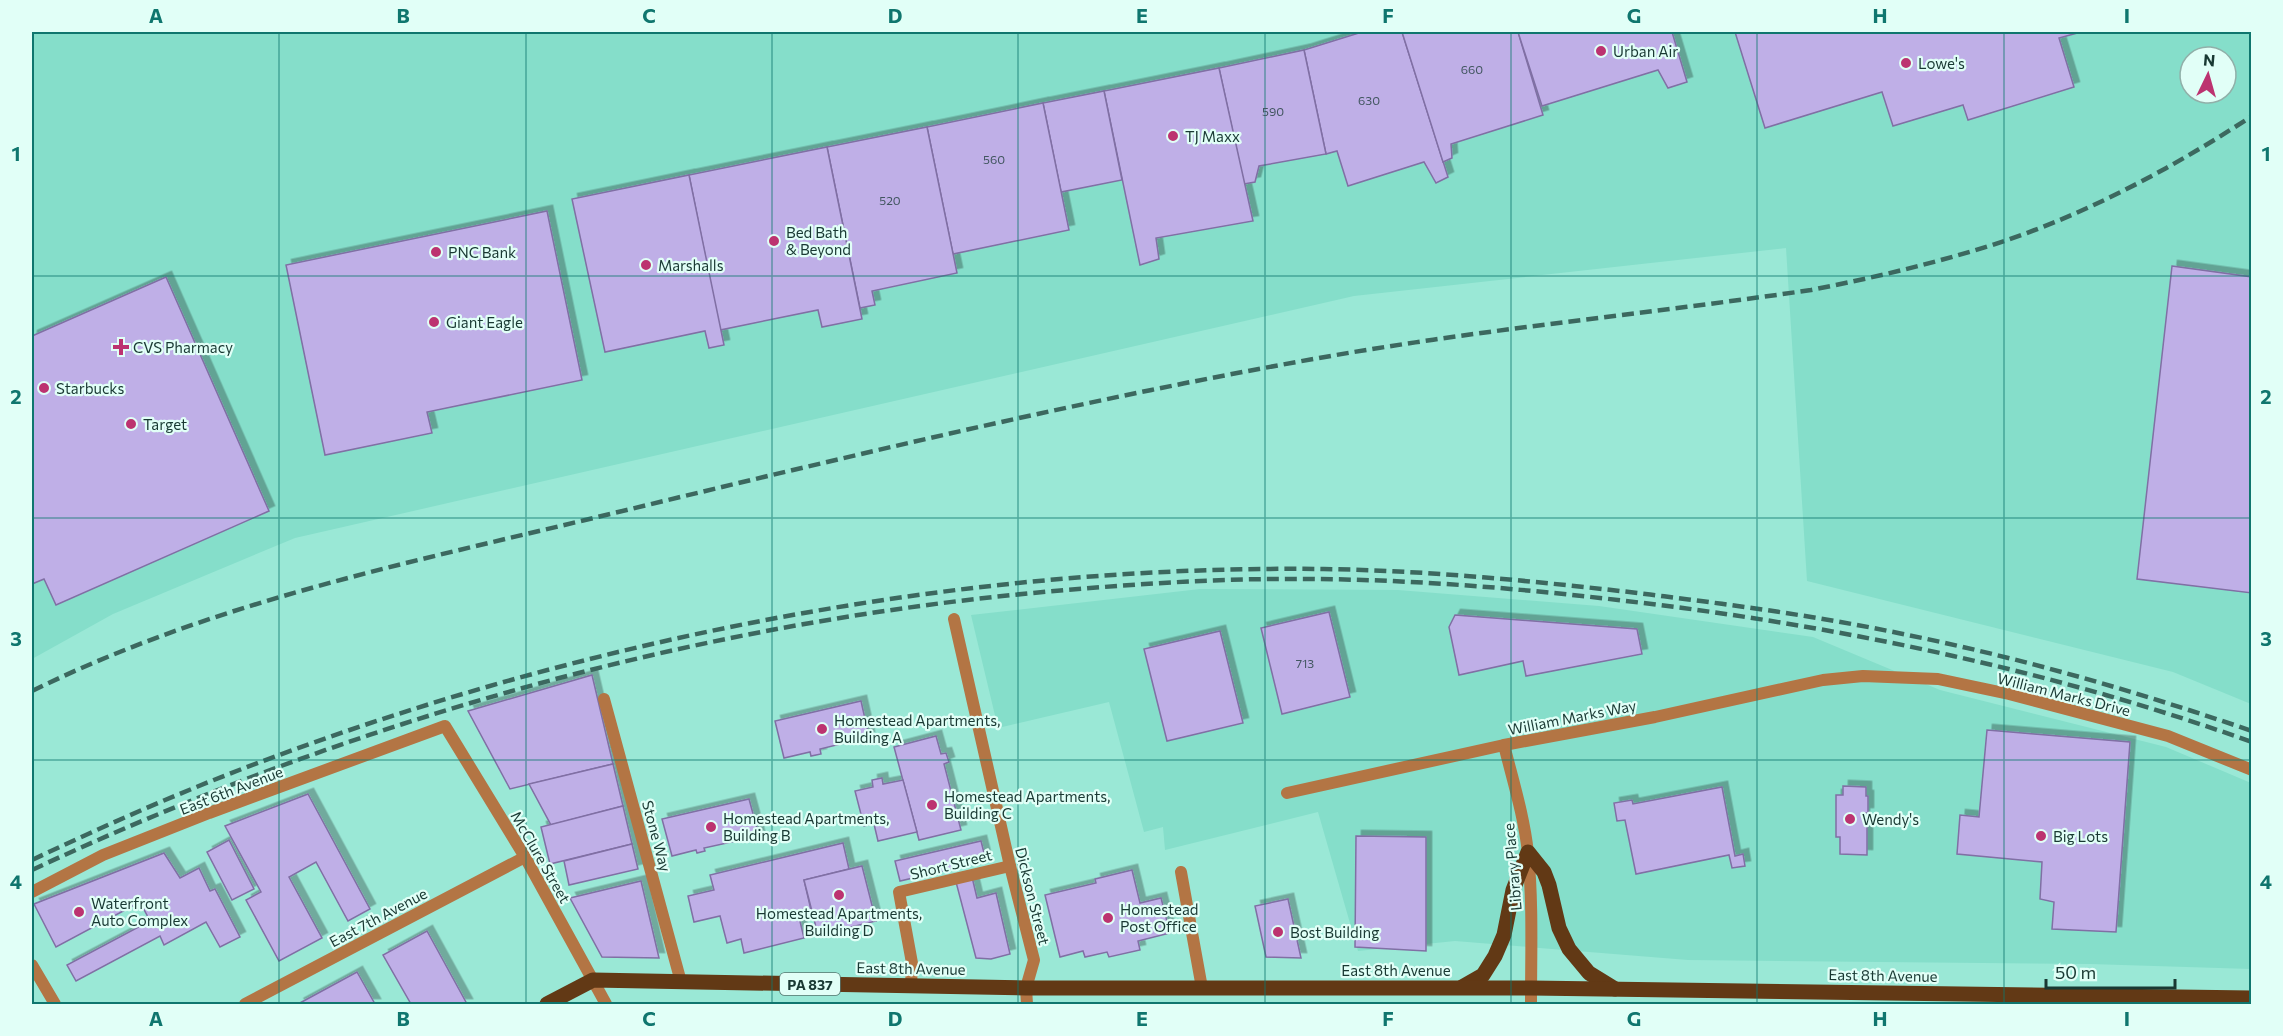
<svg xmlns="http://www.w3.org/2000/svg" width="2283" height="1036" font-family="Commissioner,sans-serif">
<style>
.built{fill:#85deca;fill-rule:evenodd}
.building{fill:#bfafe7;stroke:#806fa4;stroke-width:1.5;filter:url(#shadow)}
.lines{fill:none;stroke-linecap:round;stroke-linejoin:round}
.minor{stroke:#b37544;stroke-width:12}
.primary{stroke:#623915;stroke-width:15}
.rail{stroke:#3c685f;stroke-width:4.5;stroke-dasharray:12 6;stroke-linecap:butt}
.grid{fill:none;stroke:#0f766e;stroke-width:1.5;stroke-opacity:0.55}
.poi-dot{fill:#bc3370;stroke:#e1fff7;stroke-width:2}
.labels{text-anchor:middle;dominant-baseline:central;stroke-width:4.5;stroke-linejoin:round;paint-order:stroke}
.number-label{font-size:12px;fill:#425660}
.shield{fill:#e1fff7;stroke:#55746e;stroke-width:1.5}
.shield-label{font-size:14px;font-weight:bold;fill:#193933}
.poi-label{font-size:15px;fill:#193933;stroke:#e1fff7;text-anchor:start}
.street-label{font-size:15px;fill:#193933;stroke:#e1fff7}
.neatline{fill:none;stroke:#0f766e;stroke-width:2}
.grid-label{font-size:20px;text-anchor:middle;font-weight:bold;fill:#0f766e}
</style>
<defs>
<filter id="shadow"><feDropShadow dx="5.5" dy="-5.5" stdDeviation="0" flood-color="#0004"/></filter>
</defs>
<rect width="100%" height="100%" fill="#9ae8d6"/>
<g class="built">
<path d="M32 32H2251V704L2173 672 1807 581 1786 248 1354 296 295 538 113 614 32 659ZM2190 57H2226V93H2190Z"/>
<path d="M1200 589 1398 590 1599 606 1813 637 1940 690 2166 747 2251 783V969L2090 964 1688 960 1455 941 1358 951 1318 812 1165 850 1163 827 1144 832 1109 702 998 728 971 615Z"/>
</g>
<g class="building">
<path d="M1362 32H1402L1448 177 1436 183 1424 162 1348 186 1337 151 1326 154 1304 50Z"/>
<path d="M1402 32H1518L1543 115 1451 144 1452 158 1443 162Z"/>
<path d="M1518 32H1672L1687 82 1668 88 1658 70 1542 106Z"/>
<path d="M1735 32H2081L2059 38 2074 87 1968 120 1963 105 1893 126 1882 92 1765 128Z"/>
<path d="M1304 50 1326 154 1259 166 1255 182 1244 184 1219 68Z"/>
<path d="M1219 68 1253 221 1156 238 1159 259 1140 265 1104 91Z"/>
<path d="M1104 91 1122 180 1061 192 1043 103Z"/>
<path d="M1043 103 1069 230 953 254 927 127Z"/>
<path d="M927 127 957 273 872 291 875 305 860 308 827 147Z"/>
<path d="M827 147 862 319 822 327 818 310 720 330 689 175Z"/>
<path d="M689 175 724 345 709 348 705 331 605 352 572 199Z"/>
<path d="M547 211 582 380 427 412 432 433 325 455 286 265Z"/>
<path d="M2172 266 2252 277V593L2137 579Z"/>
<path d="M166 277 269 511 56 605 44 579 32 584V336Z"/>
<path d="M1329 612 1350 697 1282 714 1261 628Z"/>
<path d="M1455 615 1637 629 1642 654 1526 676 1523 661 1459 675 1449 627Z"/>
<path d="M1220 631 1243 723 1167 741 1144 649Z"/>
<path d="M592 675 613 764 510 789 468 711Z"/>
<path d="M861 701 869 737 820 749 821 754 811 756 810 752 784 758 775 721Z"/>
<path d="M1987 730 2130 742 2116 932 2052 929 2054 902 2040 899 2042 862 1957 854 1960 815 1979 817Z"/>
<path d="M936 736 941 754 946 753 949 762 944 764 961 830 919 840 894 747Z"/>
<path d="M613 764 623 806 551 825 529 784Z"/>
<path d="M882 778 883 784 903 780 917 832 878 841 874 824 864 826 855 791 873 787 872 780Z"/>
<path d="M1843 786 1866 787V796H1868V813H1864V825L1867 826V855L1840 854V837H1836V795H1843Z"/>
<path d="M1722 787 1735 856 1743 854 1745 866 1732 868 1729 855 1636 874 1625 820 1617 821 1614 803 1632 800 1633 804Z"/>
<path d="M308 794 370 909 348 921 316 862 289 877 322 938 279 961 246 900 261 892 225 826Z"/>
<path d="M749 799 759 836 704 848 705 851 697 853 696 850 672 856 662 819Z"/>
<path d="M623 806 632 844 550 864 541 827Z"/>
<path d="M1356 836 1426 837V951L1355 947Z"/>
<path d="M229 840 254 889 232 900 207 852Z"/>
<path d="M981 841 986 861 900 881 895 861Z"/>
<path d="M843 843 849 869 804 880 811 910 798 913 804 938 744 953 741 939 727 943 720 916 694 922 688 896 714 890 710 875Z"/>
<path d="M632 844 638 869 569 885 564 861Z"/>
<path d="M164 853 180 878 199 868 210 891 215 889 240 937 220 947 206 922 164 945 160 936 76 981 67 965 150 921 140 902 56 947 34 904Z"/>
<path d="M862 866 876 921 818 935 804 880Z"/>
<path d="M1132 870 1140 903 1161 898 1170 933 1138 941 1140 950 1109 957 1107 952 1085 957 1083 951 1060 957 1045 895 1096 883 1095 879Z"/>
<path d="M972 877 977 898 996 893 1010 954 991 959 976 958 956 882Z"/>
<path d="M641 881 659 958 602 957 570 898Z"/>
<path d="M1288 899 1301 958 1266 957 1255 906Z"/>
<path d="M427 931 467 1004H411L383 955Z"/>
<path d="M357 972 375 1004H298Z"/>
</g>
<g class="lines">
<g class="minor">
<path d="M954 619 1010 866 1034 960 1026 988 1027 1004"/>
<path d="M604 699 681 982"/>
<path d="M1504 745C1513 781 1524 816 1528 853 1533 903 1531 954 1531 1004"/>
<path d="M1287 793 1504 745 1655 717 1823 680 1863 676 1938 679 2009 694 2168 736 2252 770"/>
<path d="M1181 872 1202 988"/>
<path d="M32 892 103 855 209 813 445 726 525 857 606 1004"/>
<path d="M32 965 55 1004"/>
<path d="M911 986 912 963 899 892 1010 866"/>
<path d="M245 1004 525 857"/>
</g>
<g class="primary">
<path d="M1462 987 1483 975 1495 956 1504 935 1513 890 1528 852 1544 872 1549 885 1559 928 1569 949 1589 973 1615 989"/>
<path d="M547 1004 593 980 1026 988H1531L2252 998"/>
</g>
<g class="rail">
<path d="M32 691C215 601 413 562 610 514 846 457 1081 400 1319 358 1482 329 1647 314 1811 290 1872 278 1932 264 1992 245 2083 216 2171 169 2252 116"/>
<path d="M32 860C108 824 185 790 263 761 594 637 964 565 1318 569 1425 570 1532 581 1638 593 1725 604 1812 615 1898 633 2018 657 2135 691 2252 731"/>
<path d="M32 870C357 718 707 620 1066 590 1138 584 1211 579 1284 579 1417 578 1551 591 1683 608 1877 634 2067 676 2252 742"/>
</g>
</g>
<path class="grid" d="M279 32V1004M526 32V1004M772 32V1004M1018 32V1004M1265 32V1004M1511 32V1004M1757 32V1004M2004 32V1004M32 276H2252M32 518H2252M32 760H2252"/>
<g class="poi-dot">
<circle cx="1601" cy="51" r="6"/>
<circle cx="1906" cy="63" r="6"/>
<circle cx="1173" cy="136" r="6"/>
<circle cx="774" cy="241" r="6"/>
<circle cx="436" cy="252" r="6"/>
<circle cx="646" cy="265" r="6"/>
<circle cx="434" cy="322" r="6"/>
<path d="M118 338h6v6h6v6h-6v6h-6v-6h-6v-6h6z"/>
<circle cx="44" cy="388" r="6"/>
<circle cx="131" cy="424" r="6"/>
<circle cx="822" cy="729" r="6"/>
<circle cx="932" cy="805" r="6"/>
<circle cx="1850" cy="819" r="6"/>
<circle cx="711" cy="827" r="6"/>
<circle cx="2041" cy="836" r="6"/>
<circle cx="839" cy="895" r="6"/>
<circle cx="79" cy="912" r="6"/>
<circle cx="1108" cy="918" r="6"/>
<circle cx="1278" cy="932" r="6"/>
</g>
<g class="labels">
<g class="number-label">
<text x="1472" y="69">660</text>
<text x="1369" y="100">630</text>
<text x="1273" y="111">590</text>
<text x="994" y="159">560</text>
<text x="890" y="200">520</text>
<text x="1305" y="663">713</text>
</g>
<rect class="shield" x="780" y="973" width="60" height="22" rx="4.5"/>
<g class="shield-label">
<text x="810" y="984">PA 837</text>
</g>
<g class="poi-label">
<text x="1613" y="51">Urban Air</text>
<text x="1918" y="63">Lowe's</text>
<text x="1185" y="136">TJ Maxx</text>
<text x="786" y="232">Bed Bath<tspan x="786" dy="17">&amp; Beyond</tspan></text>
<text x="448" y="252">PNC Bank</text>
<text x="658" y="265">Marshalls</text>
<text x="446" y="322">Giant Eagle</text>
<text x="133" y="347">CVS Pharmacy</text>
<text x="56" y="388">Starbucks</text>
<text x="143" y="424">Target</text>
<text x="834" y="720">Homestead Apartments,<tspan x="834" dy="17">Building A</tspan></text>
<text x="944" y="796">Homestead Apartments,<tspan x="944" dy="17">Building C</tspan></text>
<text x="723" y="818">Homestead Apartments,<tspan x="723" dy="17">Building B</tspan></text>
<text x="1862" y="819">Wendy's</text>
<text x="2053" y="836">Big Lots</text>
<text x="91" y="903">Waterfront<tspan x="91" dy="17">Auto Complex</tspan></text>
<text x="1120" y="909">Homestead<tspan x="1120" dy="17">Post Office</tspan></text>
<text x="839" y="913" text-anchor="middle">Homestead Apartments,<tspan x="839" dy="17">Building D</tspan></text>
<text x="1290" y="932">Bost Building</text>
</g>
<g class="street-label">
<text transform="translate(2064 694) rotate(14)">William Marks Drive</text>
<text transform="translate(1572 717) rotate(-11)">William Marks Way</text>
<text transform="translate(231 790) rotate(-21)">East 6th Avenue</text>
<text transform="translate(657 836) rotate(75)">Stone Way</text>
<text transform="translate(541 857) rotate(60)">McClure Street</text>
<text transform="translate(951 864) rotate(-14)">Short Street</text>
<text transform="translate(1512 867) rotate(-95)">Library Place</text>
<text transform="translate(1033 896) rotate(76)">Dickson Street</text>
<text transform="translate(378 917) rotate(-28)">East 7th Avenue</text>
<text transform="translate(911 968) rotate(1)">East 8th Avenue</text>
<text x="1396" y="970">East 8th Avenue</text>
<text transform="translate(1883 975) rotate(1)">East 8th Avenue</text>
</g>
</g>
<rect width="2283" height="1036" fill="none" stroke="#e1fff7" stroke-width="66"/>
<g transform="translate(2208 75) rotate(5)"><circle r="28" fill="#e1fff7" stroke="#91b0a9" stroke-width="1.5"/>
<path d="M0-4.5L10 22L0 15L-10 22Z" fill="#bc3370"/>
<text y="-9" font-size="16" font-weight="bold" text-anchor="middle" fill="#193933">N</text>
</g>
<path d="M2046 979v9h129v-9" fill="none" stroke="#193933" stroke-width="3"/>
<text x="2055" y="979" font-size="18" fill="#193933" stroke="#e1fff7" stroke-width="4.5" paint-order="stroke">50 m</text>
<rect x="33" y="33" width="2217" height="970" class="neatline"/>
<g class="grid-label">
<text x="156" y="23">A</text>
<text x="403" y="23">B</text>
<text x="649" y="23">C</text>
<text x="895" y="23">D</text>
<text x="1142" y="23">E</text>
<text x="1388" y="23">F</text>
<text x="1634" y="23">G</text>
<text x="1880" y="23">H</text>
<text x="2127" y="23">I</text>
<text x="16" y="161">1</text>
<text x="2266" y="161">1</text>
<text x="16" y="404">2</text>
<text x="2266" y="404">2</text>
<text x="16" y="646">3</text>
<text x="2266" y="646">3</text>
<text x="16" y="889">4</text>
<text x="2266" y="889">4</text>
<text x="156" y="1026">A</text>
<text x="403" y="1026">B</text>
<text x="649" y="1026">C</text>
<text x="895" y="1026">D</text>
<text x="1142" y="1026">E</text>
<text x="1388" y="1026">F</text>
<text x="1634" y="1026">G</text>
<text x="1880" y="1026">H</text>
<text x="2127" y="1026">I</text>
</g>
</svg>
